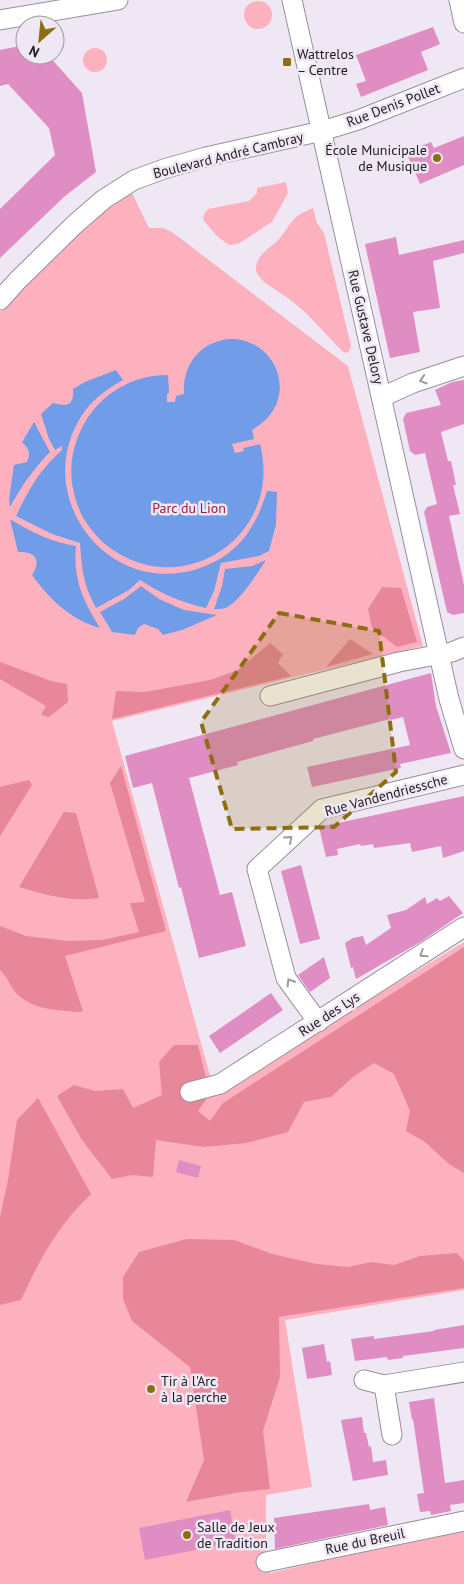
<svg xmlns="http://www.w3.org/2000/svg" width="464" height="1584" font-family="'PT Sans',sans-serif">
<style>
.green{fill:#fdb1be}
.forest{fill:#e8869a}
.water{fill:#719de8}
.building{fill:#e08dc4}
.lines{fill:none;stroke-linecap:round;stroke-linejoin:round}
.minor-casing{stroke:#978f9b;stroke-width:21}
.minor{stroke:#fff;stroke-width:19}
.oneway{stroke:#9c9b9c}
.marked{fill:#8c6d0f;fill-opacity:0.2;stroke:#8c6d0f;stroke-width:4;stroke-dasharray:10 6;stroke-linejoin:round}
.poi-dot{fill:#8c6d0f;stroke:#efe7f4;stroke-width:2}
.labels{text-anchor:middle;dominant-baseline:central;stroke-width:5;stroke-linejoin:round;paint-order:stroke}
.poi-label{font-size:14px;fill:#232024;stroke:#efe7f4;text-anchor:start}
.street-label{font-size:14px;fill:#232024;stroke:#efe7f4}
.park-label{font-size:14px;fill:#932044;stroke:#efe7f4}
</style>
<rect width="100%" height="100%" fill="#efe7f4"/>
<g class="green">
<circle cx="258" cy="15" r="14"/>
<circle cx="95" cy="60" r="12"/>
<path d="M286 182 288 193 272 222 238 244 229 245 218 237 203 220 204 214 208 209 249 201 257 193V188Z"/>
<path d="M131 191 149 228H163L172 232 348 366 423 646 112 721 214 1090 217 1093 464 942V1290L285 1320 312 1487 266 1495V1562L270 1573 464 1529V1584H0V312L58 245Z"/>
<path d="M313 208 317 223 324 233 351 346 348 353 343 352C325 334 307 311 285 296 276 289 255 280 256 267 257 254 272 247 280 238 294 220 291 217 313 208Z"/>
</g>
<g class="forest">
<path d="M382 587 401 588 417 642 397 647 372 628 368 609Z"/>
<path d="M350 639 373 654 326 667Z"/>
<path d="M270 643 283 654 278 663 291 676 112 719 116 691 145 692 210 680 238 670Z"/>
<path d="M0 662 51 681 67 684 68 702 49 717 41 715 46 706 0 679Z"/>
<path d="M121 766 166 931 65 956 83 1011 78 1012C57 1010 35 1010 18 995 11 989 8 977 0 970V926L26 936 68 941 102 940 139 932 130 903 145 902 110 783Z"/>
<path d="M29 780 32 785 0 836V787Z"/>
<path d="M64 812 76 813 99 898C71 902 45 895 19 887Z"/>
<path d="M464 947V1173L449 1164 425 1142 406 1131 410 1111 394 1074 374 1063 353 1077 331 1097 304 1102 288 1132 246 1143 204 1147 156 1140 153 1177 132 1175 112 1179 82 1140 57 1096 74 1085 95 1091 123 1089 133 1108 162 1095 159 1062 174 1045H198L210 1094 198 1111 210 1121 223 1103Z"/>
<path d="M38 1098 91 1194C59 1224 39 1260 21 1300L0 1305V1217L8 1180 17 1120Z"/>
<path d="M187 1239 234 1240 272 1254 317 1264 348 1267 371 1262 394 1265 420 1256 457 1253 464 1261V1288L279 1317 280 1377 263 1431 270 1489 235 1493 186 1502 204 1460 190 1367 132 1321 123 1299V1277L139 1252Z"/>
</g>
<g class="water">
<path d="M229 339C263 337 290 372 276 405 271 416 262 424 252 430L254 439 232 444 235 453 244 451 243 448 260 444C284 537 180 605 105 544 90 531 78 513 74 493 68 470 72 445 84 424 101 393 133 375 168 375L169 393 167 394V402H175L176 396 184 394C182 365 200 342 229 339Z"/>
<path d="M116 370 123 380C109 388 95 397 85 411 28 489 103 598 197 569 237 556 255 530 267 491L277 492 276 525 269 551 259 556 221 563 214 591 206 608C180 602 162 594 140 580L129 590 96 608C83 584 82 570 80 543L52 534 16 516C30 487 39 471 62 450V446L55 450 49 439 41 414 53 403C68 407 74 405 73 389L85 382Z"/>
<path d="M34 422 50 452C34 468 21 487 10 507L9 499 14 465 27 462C31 452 29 449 22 442Z"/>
<path d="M10 519C31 532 52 542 76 546 73 580 83 600 100 628 71 620 49 599 32 575 42 560 35 551 18 552Z"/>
<path d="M266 560C256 575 242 599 226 608 223 609 217 609 214 609L222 586 225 569 252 566Z"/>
<path d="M141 586 159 599 184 610 217 615 182 630 163 635 158 629 144 624 138 628 135 635 112 632 100 612 124 599Z"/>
</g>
<g class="building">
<path d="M433 27 440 44 421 52 428 70 361 97 356 84 366 81 356 55Z"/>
<path d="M25 45V55H48L82 93 96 172 65 196 0 258V209L55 155 49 128 8 84 0 86V50Z"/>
<path d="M464 136V165L420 184 406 152 431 142 434 148Z"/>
<path d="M396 237 399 255 464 240V253L433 261 440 308 413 312 420 352 390 358 365 244Z"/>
<path d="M464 380V424L441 432 448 461H451L456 485H453L460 514 449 516 464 585V613L453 615 447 612 424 512 427 507 437 504 425 453 415 455 410 451 403 419 406 413 441 405 435 390 452 382Z"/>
<path d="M431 673 436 706 451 753 400 764 401 768 312 787 307 767 410 745 403 717 391 720 390 719 313 739V741L237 762 238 765 189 778 220 895 232 892 246 946 199 958 181 887 179 888 152 783 133 788 125 756Z"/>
<path d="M464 796V851L443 858 441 846 412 852 410 843 374 848 373 844 361 846 360 844 337 849 338 855 326 857 319 827Z"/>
<path d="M301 865 320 939 300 944 281 871Z"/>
<path d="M449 896 463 913 422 941 356 979 353 967 351 968 345 943 353 938 363 936 366 945 391 928 387 915 406 910 425 897 427 904 437 898 440 901Z"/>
<path d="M324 957 330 978 310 992 298 975Z"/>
<path d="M271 993 283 1010 220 1053 209 1036Z"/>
<path d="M179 1160 201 1166 198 1178 176 1172Z"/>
<path d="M464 1325V1348L403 1356V1358L388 1360 387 1357 355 1361 351 1339 374 1336V1339L434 1331V1330Z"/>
<path d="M324 1344 327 1362 330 1361 332 1375 307 1379 302 1348Z"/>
<path d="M434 1398 445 1483 464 1480V1503L450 1505 451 1511 431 1515 430 1511 420 1512 417 1494 424 1493 413 1419 412 1420 409 1402Z"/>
<path d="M362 1417 364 1433H366L369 1447 371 1446 373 1462 386 1460 388 1475 353 1481 341 1420Z"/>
<path d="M369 1504 370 1510 385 1507 388 1525 275 1549 274 1518Z"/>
<path d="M230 1510 236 1542 145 1560 139 1528Z"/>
</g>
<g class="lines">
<defs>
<g id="minor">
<path d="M292 0 449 699 464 749"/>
<path d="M459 0 464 23"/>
<path d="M0 20 118 0"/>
<path d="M0 300 17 281 74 225 104 199 134 180 164 169 206 157 322 131 358 120 464 78"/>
<path d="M382 397 413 383 464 366"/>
<path d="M270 696 399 662 452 652 464 647"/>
<path d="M318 1022 286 978 257 869 322 809 464 775"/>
<path d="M190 1092 220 1084 464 927"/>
<path d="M364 1380 384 1385 464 1372"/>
<path d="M384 1385 392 1435"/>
<path d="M266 1562 464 1521"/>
</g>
</defs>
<use href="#minor" class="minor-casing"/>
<use href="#minor" class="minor"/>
</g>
<defs><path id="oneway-chevron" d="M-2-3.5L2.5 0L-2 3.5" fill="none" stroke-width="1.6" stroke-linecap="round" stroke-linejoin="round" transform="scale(1.25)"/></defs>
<g class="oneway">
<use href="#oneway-chevron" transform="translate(423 380) rotate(163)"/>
<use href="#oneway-chevron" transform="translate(289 839) rotate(-42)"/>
<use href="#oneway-chevron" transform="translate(423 954) rotate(147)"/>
<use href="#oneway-chevron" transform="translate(290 982) rotate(-122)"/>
</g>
<path class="marked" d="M279 613 379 631 396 772 334 827 232 829 201 722Z"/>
<g class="poi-dot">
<rect x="282" y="57" width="10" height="10" rx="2.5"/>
<circle cx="437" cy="158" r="5"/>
<circle cx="151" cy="1389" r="5"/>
<circle cx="187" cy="1535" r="5"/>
</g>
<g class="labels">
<g class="poi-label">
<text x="297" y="54">Wattrelos<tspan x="297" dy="16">– Centre</tspan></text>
<text x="427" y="150" text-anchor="end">École Municipale<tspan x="427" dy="16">de Musique</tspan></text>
<text x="161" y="1381">Tir à l'Arc<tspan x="161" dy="16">à la perche</tspan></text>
<text x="197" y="1527">Salle de Jeux<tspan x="197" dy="16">de Tradition</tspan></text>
</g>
<g class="street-label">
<text transform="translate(393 105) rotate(-21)">Rue Denis Pollet</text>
<text transform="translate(228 155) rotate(-14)">Boulevard André Cambray</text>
<text transform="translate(366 327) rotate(77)">Rue Gustave Delory</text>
<text transform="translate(386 795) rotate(-15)">Rue Vandendriessche</text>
<text transform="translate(329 1014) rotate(-33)">Rue des Lys</text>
<text transform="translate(365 1541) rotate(-12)">Rue du Breuil</text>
</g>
<g class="park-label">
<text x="189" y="508">Parc du Lion</text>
</g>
</g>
<g transform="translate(40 40) rotate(207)"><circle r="24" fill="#efe7f4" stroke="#9d97a1"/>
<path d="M0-4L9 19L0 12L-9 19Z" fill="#8c6d0f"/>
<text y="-8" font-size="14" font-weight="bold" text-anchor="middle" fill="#232024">N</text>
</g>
</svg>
